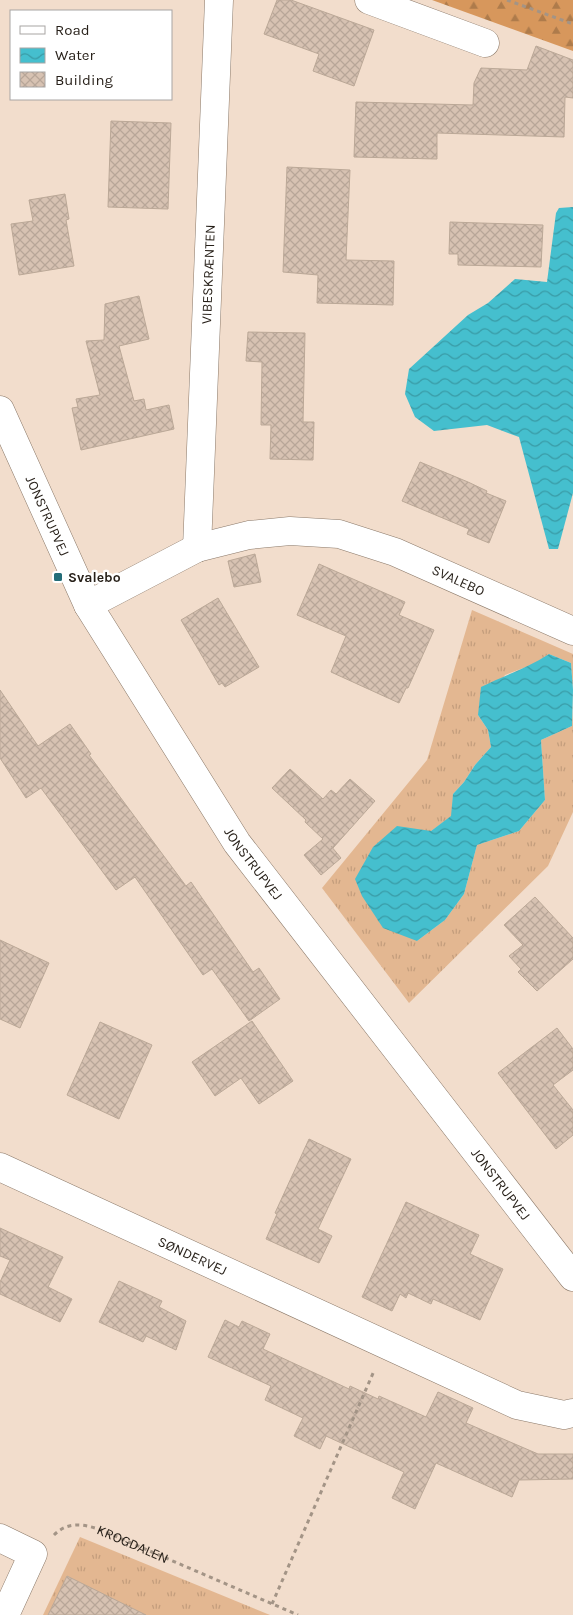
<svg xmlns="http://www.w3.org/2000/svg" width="573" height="1615" font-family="Karla,sans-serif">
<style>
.grass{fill:url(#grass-tufts)}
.forest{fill:url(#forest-firs)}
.water{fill:url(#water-waves)}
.building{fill:url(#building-cross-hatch);stroke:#bba897}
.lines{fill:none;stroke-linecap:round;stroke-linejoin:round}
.street-casing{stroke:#8b7969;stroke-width:29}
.secondary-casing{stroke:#8b7969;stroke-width:29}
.path{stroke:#a39486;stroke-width:3;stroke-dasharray:4 4;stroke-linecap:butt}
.street{stroke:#fff;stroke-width:28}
.secondary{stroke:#fff;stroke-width:28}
.poi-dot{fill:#246d78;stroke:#fff;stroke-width:2}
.labels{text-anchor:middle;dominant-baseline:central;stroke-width:4.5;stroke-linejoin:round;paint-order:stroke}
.street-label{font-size:14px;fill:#261f18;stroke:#fff}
.poi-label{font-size:14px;font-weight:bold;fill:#261f18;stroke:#fff;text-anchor:start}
</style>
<defs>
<pattern id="grass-tufts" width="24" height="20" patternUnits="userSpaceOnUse" patternTransform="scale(1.25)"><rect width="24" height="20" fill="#e3b791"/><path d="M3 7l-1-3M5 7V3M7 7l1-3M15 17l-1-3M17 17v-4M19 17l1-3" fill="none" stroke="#c39d7c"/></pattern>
<pattern id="forest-firs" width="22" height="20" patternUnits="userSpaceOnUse" patternTransform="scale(1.25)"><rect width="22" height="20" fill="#d7975c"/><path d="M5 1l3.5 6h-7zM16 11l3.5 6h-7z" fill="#ae7b4b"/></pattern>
<pattern id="water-waves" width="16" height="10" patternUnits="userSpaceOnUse" patternTransform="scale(1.25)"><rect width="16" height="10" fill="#45bfce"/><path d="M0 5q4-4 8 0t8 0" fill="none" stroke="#399ba6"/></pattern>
<pattern id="building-cross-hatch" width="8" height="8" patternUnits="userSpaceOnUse" patternTransform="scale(1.25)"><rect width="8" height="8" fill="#d7c2b2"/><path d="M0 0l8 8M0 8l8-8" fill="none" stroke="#b8a698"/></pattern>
</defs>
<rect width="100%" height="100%" fill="#f2ddcc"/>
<g class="grass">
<path d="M472 610 573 654V690L571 663 549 654 534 664 505 675 478 715 488 730 491 747 475 765 464 782 453 794 452 816 431 831 417 941 445 920 464 894 477 845 519 831 545 800 541 740 572 726 573 711V812L548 866 409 1003 322 888 427 760Z"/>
<path d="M80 1537 270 1615H43Z"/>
</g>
<path class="forest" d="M432 0H573V51Z"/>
<g class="water">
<path d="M573 207V493L558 549H549L519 437 487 425 434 431 415 417 405 394 409 369 468 315 488 303 515 279 547 282 556 213 559 208Z"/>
<path d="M549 654 571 663 573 690 572 726 541 740 545 800 519 831 477 845 464 894 445 920 417 941 383 928 362 896 355 879 373 847 397 826 431 831 451 816 453 794 464 782 475 765 491 747 488 730 478 715 481 687C503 676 528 668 549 654Z"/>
</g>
<g class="building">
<path d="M277 0H291L374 30 354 86 313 71 319 54 264 34Z"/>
<path d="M536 46 573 60V98L565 97 564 137 437 133V159L354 157 356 102 473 105 474 83 481 68 527 70Z"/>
<path d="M111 121 171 123 168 209 108 207Z"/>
<path d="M287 167 350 170 346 260 394 261 393 305 317 303 318 275 283 272Z"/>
<path d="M65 194 69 219 66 220 74 266 19 275 11 224 33 221 29 200Z"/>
<path d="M450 222 543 225 541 267 458 265V254H449Z"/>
<path d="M139 296 149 339 119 346 134 401 144 399 146 410 169 405 174 429 81 450 72 408 78 407 76 399 100 395 86 341 104 340 105 304Z"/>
<path d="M248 332 305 333 303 422H314L313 460 270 459 271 425H261L262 362 246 361Z"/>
<path d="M420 462 468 482 487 491 486 493 506 501 489 543 467 534 469 529 402 501Z"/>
<path d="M255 554 261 582 234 587 228 561Z"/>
<path d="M319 564 405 602 399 615 434 630 408 688H406L399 703 331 672 346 636 297 615Z"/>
<path d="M218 598 259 667 225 687 222 683 219 685 181 620Z"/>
<path d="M0 690 38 746 70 724 91 754 89 755 186 886 191 882 253 972 259 968 280 999 249 1021 212 969 203 975 135 877 116 890 41 788 26 798 0 758Z"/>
<path d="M290 769 323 799 331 790 336 794 350 779 375 801 333 848 331 846 341 858 321 875 304 855 323 839 305 822 306 820 272 788Z"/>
<path d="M535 897 573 938V959L537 991 518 972 521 969 509 956 523 945 504 925Z"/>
<path d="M0 940 49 963 20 1028 0 1019Z"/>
<path d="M252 1021 293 1081 259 1104 241 1078 215 1096 192 1062Z"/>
<path d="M100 1022 152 1045 119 1119 67 1095Z"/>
<path d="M557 1028 573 1049V1070L553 1085 573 1110V1135L556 1149 498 1073Z"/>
<path d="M309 1139 351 1159 318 1229 332 1236 319 1263 266 1239 277 1214 275 1213Z"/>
<path d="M406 1202 479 1235 470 1254 503 1269 480 1320 433 1299 431 1304 408 1293 406 1298 400 1294 392 1311 362 1297Z"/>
<path d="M0 1228 63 1257 48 1287 72 1299 60 1322 0 1294V1282L10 1260 0 1256Z"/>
<path d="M119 1281 162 1301 159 1307 186 1321 176 1350 146 1336 143 1342 99 1322Z"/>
<path d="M225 1320 239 1327 242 1321 270 1334 263 1349 349 1389 350 1386 378 1399 379 1396 426 1417 438 1392 473 1408 466 1423 538 1454H573V1479L519 1480 512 1497 436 1463 415 1509 392 1498 404 1472 326 1436 320 1449 294 1436 303 1418 265 1400 271 1386 208 1357Z"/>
<path d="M67 1576 146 1615H48Z"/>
</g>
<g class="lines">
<defs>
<g id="street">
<path d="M369 0 485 43"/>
<path id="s2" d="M197 548 219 0"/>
<path id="s3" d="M88 605 197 548 249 535 290 531 339 534 395 552 573 631"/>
<path id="s4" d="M0 1167 517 1405 564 1415 573 1413"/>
<path d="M0 1538 33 1554 5 1615"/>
</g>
<g id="secondary">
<path id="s5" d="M0 410 88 605 237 843 573 1277"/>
</g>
</defs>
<use href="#street" class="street-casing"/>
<use href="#secondary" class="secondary-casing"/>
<g class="path">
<path d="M507 0 573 24"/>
<path id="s1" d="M54 1535C68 1521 84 1524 101 1530L298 1615"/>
<path d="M272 1604 374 1371"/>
</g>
<use href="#street" class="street"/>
<use href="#secondary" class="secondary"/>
</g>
<rect class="poi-dot" x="53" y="572" width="10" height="10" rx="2.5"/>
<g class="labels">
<g class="street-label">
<text stroke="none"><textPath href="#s2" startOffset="274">VIBESKRÆNTEN</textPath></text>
<text stroke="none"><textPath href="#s5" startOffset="116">JONSTRUPVEJ</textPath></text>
<text stroke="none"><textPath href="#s3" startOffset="395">SVALEBO</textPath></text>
<text stroke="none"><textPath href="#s5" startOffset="521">JONSTRUPVEJ</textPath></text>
<text stroke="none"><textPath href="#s5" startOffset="926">JONSTRUPVEJ</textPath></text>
<text stroke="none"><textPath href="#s4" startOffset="212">SØNDERVEJ</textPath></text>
<text stroke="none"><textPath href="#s1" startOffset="85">KROGDALEN</textPath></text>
</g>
<g class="poi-label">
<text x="68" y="577">Svalebo</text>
</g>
</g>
<rect x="10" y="10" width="162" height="90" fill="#ffffff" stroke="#a8a5a3"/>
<rect x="20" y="26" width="25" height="8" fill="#ffffff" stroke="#a8a5a3"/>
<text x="55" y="35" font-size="15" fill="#261f18">Road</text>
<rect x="20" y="48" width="25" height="15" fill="url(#water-waves)" stroke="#a8a5a3"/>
<text x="55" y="60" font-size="15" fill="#261f18">Water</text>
<rect x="20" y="72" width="25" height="15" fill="url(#building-cross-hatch)" stroke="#a8a5a3"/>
<text x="55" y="85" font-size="15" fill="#261f18">Building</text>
</svg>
